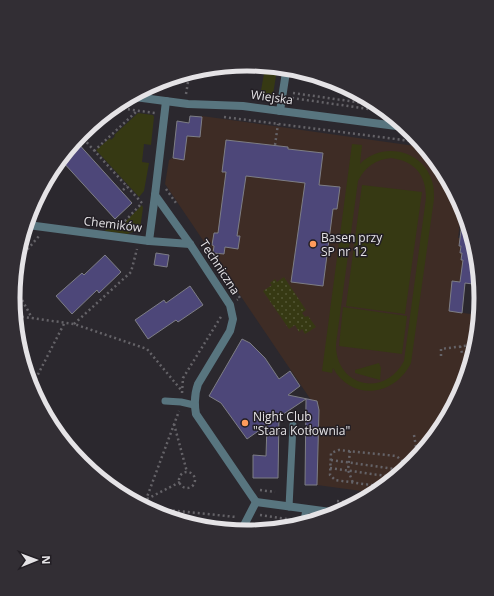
<svg xmlns="http://www.w3.org/2000/svg" width="494" height="596" font-family="'Open Sans',sans-serif">
<style>
.education{fill:#3e2c25}
.grass{fill:#363913;fill-rule:evenodd}
.park{fill:url(#park-dots)}
.building{fill:#4d4779;stroke:#7e7e85}
.lines{fill:none;stroke-linecap:round;stroke-linejoin:round}
.path{stroke:#656368;stroke-width:2.5;stroke-dasharray:2 3;stroke-linecap:butt}
.service{stroke:#58757f;stroke-width:7}
.minor{stroke:#58757f;stroke-width:8}
.poi-dot{fill:#ff9b5b;stroke:#221e24;stroke-width:1.5}
.labels{text-anchor:middle;dominant-baseline:central;stroke-width:3;stroke-linejoin:round;paint-order:stroke}
.street-label{font-size:12px;fill:#e5e3e6;stroke:#221e24}
.poi-label{font-size:12px;fill:#e5e3e6;stroke:#221e24;text-anchor:start}
.rim{fill:none;stroke:#e5e3e6;stroke-width:5}
</style>
<defs>
<pattern id="park-dots" width="8" height="8" patternUnits="userSpaceOnUse"><rect width="8" height="8" fill="#363913"/><path d="M2 2h.1M6 6h.1" fill="none" stroke="#535635" stroke-width="1.8" stroke-linecap="round"/></pattern>
</defs>
<rect width="100%" height="100%" fill="#2b282e"/>
<path class="education" d="M202 116 422 147 462 207 458 238H460L459 246H461L460 253H462L461 260H463L460 282 449 311 478 315 463 388 412 464 369 492 317 485 319 410 317 401 311 400 165 184 169 160 172 158 184 159 187 136 200 137Z"/>
<g class="grass">
<path d="M265 68 277 70 273 94 269 97 260 96Z"/>
<path d="M138 113 153 115 154 117 151 145 144 144 142 162 149 163 144 191 139 197 96 150 110 138 111 140 115 136 114 135Z"/>
<path d="M352 144 362 145 360 164C382 141 423 150 432 181 434 187 434 193 434 199L411 363C395 396 352 402 333 368L332 373 322 371ZM391 158C415 161 426 175 426 198L404 361C384 399 335 386 336 344L358 181C366 166 375 160 391 158Z"/>
<path d="M362 185 422 192 405 314 346 306Z"/>
<path d="M142 205 143 208 140 229 127 234 104 231 125 222Z"/>
<path d="M343 307 407 316 402 354 339 346Z"/>
<path d="M379 363 381 368 380 380 355 373V370Z"/>
</g>
<path class="park" d="M284 277 306 310 302 313 305 317 308 316 316 327 305 334 302 329 299 332 295 325 289 329 263 291 272 285 270 283 275 279 277 282Z"/>
<g class="building">
<path d="M190 116 202 117 200 137 187 136 184 160 173 158 177 121 189 123Z"/>
<path d="M226 140 288 147V149L323 153 319 185 340 187 337 209H333L323 286 291 282 305 183 246 176 237 236H240L238 249 225 247 224 254 213 253 214 246 212 245 214 233H218L226 172H222Z"/>
<path d="M76 141 132 203 115 219 62 161Z"/>
<path d="M463 215H465L475 268 473 284 465 283 462 313 449 311 452 281 460 282 463 260H461L462 253H460L461 246H459Z"/>
<path d="M156 253 169 255 167 267 154 265Z"/>
<path d="M105 255 121 272 99 293 97 290 72 314 56 296 82 273 84 275Z"/>
<path d="M190 286 203 305 178 322 176 320 148 339 135 320 164 300 166 303Z"/>
<path d="M242 339 250 343 265 358 279 379 290 371 300 386 288 395 317 401 319 410 317 485H305L306 399 279 417 278 478H253V455L266 456 267 425 247 439 221 403 209 396Z"/>
</g>
<g class="lines">
<g class="path">
<path d="M293 93 363 103 364 100"/>
<path d="M186 94 189 76"/>
<path d="M292 98 376 110 379 113"/>
<path d="M118 108 155 113"/>
<path d="M224 117 419 142"/>
<path d="M80 135 142 203 125 221 115 226"/>
<path d="M275 145 278 124"/>
<path d="M94 151 137 111"/>
<path d="M166 189 176 203"/>
<path d="M123 190 127 186"/>
<path d="M34 204 38 217"/>
<path d="M21 257 39 236"/>
<path d="M15 287 32 318"/>
<path d="M236 292 240 298 237 300"/>
<path d="M17 316 74 324 147 349 182 391"/>
<path d="M74 324 131 272 137 249"/>
<path d="M460 346 462 353"/>
<path d="M441 356V349L472 345"/>
<path d="M31 388 65 322"/>
<path d="M182 393 183 378 222 315"/>
<path d="M174 424 187 472"/>
<path d="M414 435 416 447H424"/>
<path d="M350 451 348 470 353 483"/>
<path d="M331 460 402 470"/>
<path d="M330 468 393 477"/>
<circle cx="187" cy="480" r="8"/>
<path d="M378 486 335 480 330 475 331 453 339 450 396 456C401 459 404 464 410 465"/>
<path d="M260 490 275 492"/>
<path d="M147 499 180 482"/>
<path d="M337 501 353 503"/>
<path d="M144 505 179 411"/>
<path d="M148 508 236 517"/>
<path d="M260 515 294 520"/>
</g>
<g class="service">
<path d="M165 401 181 402 194 405"/>
<path d="M289 507 293 425"/>
<path d="M304 521 306 509"/>
</g>
<g class="minor">
<path d="M135 97 188 104 243 106 404 127"/>
<path d="M166 101 155 195 190 244 230 305 233 319 230 331 198 384C194 395 194 403 196 414L256 502"/>
<path d="M280 111 286 72"/>
<path d="M28 225 149 241 155 195"/>
<path d="M149 241 190 244"/>
<path d="M256 502 338 513"/>
<path d="M241 531 256 502"/>
</g>
</g>
<g class="poi-dot">
<circle cx="313" cy="244" r="4"/>
<circle cx="245" cy="423" r="4"/>
</g>
<g class="labels">
<g class="street-label">
<text transform="translate(272 97) rotate(8)">Wiejska</text>
<text transform="translate(113 224) rotate(7)">Chemików</text>
<text transform="translate(220 267) rotate(57)">Techniczna</text>
</g>
<g class="poi-label">
<text x="321" y="237">Basen przy<tspan x="321" dy="14">SP nr 12</tspan></text>
<text x="253" y="416">Night Club<tspan x="253" dy="14">"Stara Kotłownia"</tspan></text>
</g>
</g>
<path d="M0 0H494V596H0ZM20 298a227 227 0 1 1 454 0a227 227 0 1 1-454 0Z" fill="#322e34" fill-rule="evenodd"/>
<path class="rim" d="M20 298a227 227 0 1 1 454 0a227 227 0 1 1-454 0Z"/>
<g transform="translate(36 560) rotate(89)" stroke="#221e24" stroke-width="3" paint-order="stroke">
<path d="M0-3L7 15L0 10L-7 15Z" fill="#e5e3e6"/>
<text y="-6" font-size="11" font-weight="bold" text-anchor="middle" fill="#e5e3e6">N</text>
</g>
</svg>
